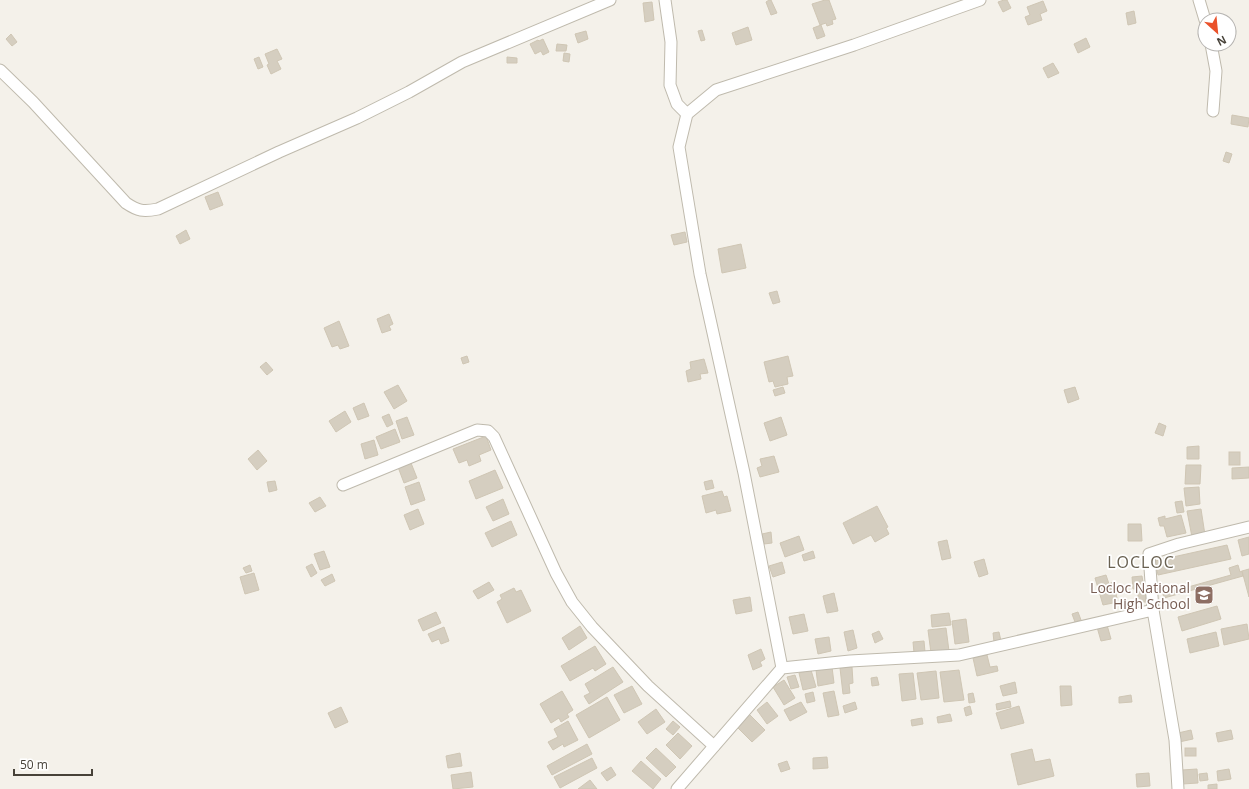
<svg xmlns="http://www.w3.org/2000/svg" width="1249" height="789" font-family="'Open Sans',sans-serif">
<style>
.building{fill:#d5cec0;stroke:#cfc6b4}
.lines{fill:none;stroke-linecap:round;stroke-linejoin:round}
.street-casing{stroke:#bfbaad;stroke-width:13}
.street{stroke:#fff;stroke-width:11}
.labels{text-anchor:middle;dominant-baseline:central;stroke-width:3.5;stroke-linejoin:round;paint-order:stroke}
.education-label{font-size:14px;fill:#785e54;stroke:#fff;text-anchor:end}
.quarter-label{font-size:16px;letter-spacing:1px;fill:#696151;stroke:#fff}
</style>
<rect width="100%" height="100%" fill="#f4f1ea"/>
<g class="building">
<path d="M769 0H771L777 13 771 15 766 2Z"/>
<path d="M825 0H829L836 19 832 20 833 24 827 26 826 23 820 25 812 4Z"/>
<path d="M1004 0H1007L1011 8 1003 12 998 2Z"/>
<path d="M1043 1 1047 11 1040 14 1042 20 1028 25 1025 17 1030 15 1027 7Z"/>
<path d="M652 2 654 20 645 22 643 3Z"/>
<path d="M1134 11 1136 23 1128 25 1126 13Z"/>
<path d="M821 25 825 36 817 39 813 28Z"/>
<path d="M748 27 752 40 736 45 732 33Z"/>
<path d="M702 30 705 40 701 41 698 31Z"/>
<path d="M586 31 588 39 578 43 575 34Z"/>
<path d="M11 34 17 42 12 46 6 39Z"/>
<path d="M1086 38 1090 47 1078 53 1074 44Z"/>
<path d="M543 39 549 52 543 55 541 51 535 54 530 44 538 40 539 41Z"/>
<path d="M557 44 567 45 566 51H556Z"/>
<path d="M277 49 282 59 277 61 281 69 271 74 267 65 269 64 265 54Z"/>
<path d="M564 53 570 54 569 62 563 61Z"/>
<path d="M259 57 263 67 258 69 254 59Z"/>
<path d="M507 57 517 58V63H507Z"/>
<path d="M1053 63 1059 73 1048 78 1043 68Z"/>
<path d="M1232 115 1249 118 1248 127 1231 124Z"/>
<path d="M1226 152 1232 154 1229 163 1223 161Z"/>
<path d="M218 192 223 205 210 210 205 197Z"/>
<path d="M186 230 190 239 180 244 176 236Z"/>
<path d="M685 232 687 242 674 245 671 235Z"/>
<path d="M741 244 746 268 722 273 718 249Z"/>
<path d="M777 291 780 302 773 304 769 293Z"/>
<path d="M389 314 393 324 389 326 391 330 382 333 377 319Z"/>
<path d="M339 321 349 346 340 349 338 345 332 347 324 328Z"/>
<path d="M467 356 469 362 463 364 461 358Z"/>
<path d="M788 356 793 376 787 377 788 384 775 387 773 381 769 382 764 362Z"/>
<path d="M704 359 708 373 700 374 701 379 688 382 686 371 691 369 690 362Z"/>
<path d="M266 362 273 370 267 375 260 367Z"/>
<path d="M398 385 407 401 394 409 384 392Z"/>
<path d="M783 387 785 393 775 396 773 390Z"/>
<path d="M1075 387 1079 399 1068 403 1064 390Z"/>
<path d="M364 403 369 416 358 420 353 408Z"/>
<path d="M345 411 351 422 336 432 329 421Z"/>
<path d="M389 414 393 424 387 427 382 417Z"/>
<path d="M407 417 414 435 402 439 396 421Z"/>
<path d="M781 417 787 435 770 441 764 423Z"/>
<path d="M1159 423 1166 426 1163 436 1155 433Z"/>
<path d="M395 429 400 442 381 449 376 437Z"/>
<path d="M486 436 491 450 479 455 481 461 469 466 467 460 459 463 453 449Z"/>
<path d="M374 440 378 455 365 459 361 444Z"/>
<path d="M1199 446V459H1187V447Z"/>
<path d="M258 450 267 461 257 470 248 459Z"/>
<rect x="1229" y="452" width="11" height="13"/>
<path d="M774 456 779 472 760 477 757 468 762 466 760 459Z"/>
<path d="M411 463 417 478 404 483 398 467Z"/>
<path d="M1186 465H1201L1200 484H1185Z"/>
<path d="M1249 467V478L1232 479V468Z"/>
<path d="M495 470 503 488 476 499 469 481Z"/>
<path d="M712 480 714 488 706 490 704 482Z"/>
<path d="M275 481 277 490 269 492 267 482Z"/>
<path d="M419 482 425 500 411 505 405 487Z"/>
<path d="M1199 487 1200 504 1186 506 1184 488Z"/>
<path d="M722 491 724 497 727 496 731 511 717 514 716 510 706 513 702 496Z"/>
<path d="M320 497 326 506 315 512 309 503Z"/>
<path d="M503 499 509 514 493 521 486 507Z"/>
<path d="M1182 501 1184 512 1177 513 1175 502Z"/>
<path d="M877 506 888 527 886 528 889 534 875 542 871 535 853 544 843 523Z"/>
<path d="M418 509 424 524 410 530 404 515Z"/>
<path d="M1201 509 1205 535 1192 537 1187 511Z"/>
<path d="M1181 515 1186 533 1167 537 1164 526H1160L1158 518 1165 516V519Z"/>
<path d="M511 521 517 535 492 547 485 533Z"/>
<path d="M1128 524H1141L1142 541H1128Z"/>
<path d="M771 532 772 543 764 544 762 534Z"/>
<path d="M799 536 804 550 785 557 780 543Z"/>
<path d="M1249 537V554L1242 556 1238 540Z"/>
<path d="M947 540 951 558 942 560 938 542Z"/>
<path d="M1227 545 1231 559 1158 575 1155 561Z"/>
<path d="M324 551 330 567 320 570 314 554Z"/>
<path d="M813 551 815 558 804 561 802 555Z"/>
<path d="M984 559 988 574 979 577 974 562Z"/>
<path d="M782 562 785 573 773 577 769 566Z"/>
<path d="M312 564 317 573 311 577 306 567Z"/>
<path d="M250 565 252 571 246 573 243 568Z"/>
<path d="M1238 565 1240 572 1242 571 1243 576 1164 598 1163 594 1231 575 1229 568Z"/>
<path d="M1249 569V597L1242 571Z"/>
<path d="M254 573 259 590 245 594 240 577Z"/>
<path d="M332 574 335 581 325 586 321 580Z"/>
<path d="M1106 575 1109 584 1113 582 1117 598 1112 599 1113 603 1103 605 1095 578Z"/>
<path d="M1142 576 1144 588 1133 589 1132 577Z"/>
<path d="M489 582 494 590 478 599 473 591Z"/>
<path d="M514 588 516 592 521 590 531 611 507 623 497 602 502 599 500 595Z"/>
<rect x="1138" y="590" width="8" height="12"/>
<path d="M834 593 838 611 827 613 823 596Z"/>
<path d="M750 597 752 611 736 614 733 600Z"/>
<path d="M1217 606 1221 619 1182 631 1178 617Z"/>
<path d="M436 612 441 623 423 631 418 620Z"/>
<path d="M1078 612 1081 620 1075 622 1072 614Z"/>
<path d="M949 613 951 625 932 627 931 615Z"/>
<path d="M804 614 808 631 793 634 789 617Z"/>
<path d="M966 619 969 642 955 644 952 621Z"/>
<path d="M1247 624 1249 639 1224 645 1221 629Z"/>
<path d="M1107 625 1111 639 1101 641 1097 627Z"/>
<path d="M580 626 587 638 569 650 562 638Z"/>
<path d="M444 627 449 641 441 644 439 639 432 642 428 634Z"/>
<path d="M946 628 949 651 931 653 928 630Z"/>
<path d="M853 630 857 648 848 651 844 632Z"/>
<path d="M879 631 883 639 875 643 872 634Z"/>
<path d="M999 632 1001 641 994 642 993 633Z"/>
<path d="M1216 632 1219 646 1190 653 1187 639Z"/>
<path d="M829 637 831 651 818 654 815 639Z"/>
<path d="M924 641 925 652 914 653 913 642Z"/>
<path d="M595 646 606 664 595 671 593 668 570 681 561 666Z"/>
<path d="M761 649 765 659 760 662 762 666 753 670 748 655Z"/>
<path d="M987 655 990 667 997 666 998 671 977 676 973 658Z"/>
<path d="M613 667 623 682 589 704 584 696 590 693 585 684Z"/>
<path d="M832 667 834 683 818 686 816 670Z"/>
<path d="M852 667 853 683 849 684 850 693 843 694 840 668Z"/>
<path d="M811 670 816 687 803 690 799 673Z"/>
<path d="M959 670 964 700 944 702 940 672Z"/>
<path d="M936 671 939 698 921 700 917 673Z"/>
<path d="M913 673 916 699 902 701 899 674Z"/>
<path d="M795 675 799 687 791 689 787 677Z"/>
<path d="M877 677 879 685 872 686 871 678Z"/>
<path d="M784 680 795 698 784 705 773 687Z"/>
<path d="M1015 682 1017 693 1003 696 1000 686Z"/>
<path d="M632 686 642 704 624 713 614 695Z"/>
<path d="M1060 686H1071L1072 705 1061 706Z"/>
<path d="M562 691 573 710 567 714 569 717 561 722 559 718 551 723 540 704Z"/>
<path d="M834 691 839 715 828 717 823 693Z"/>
<path d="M813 692 815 701 807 703 805 694Z"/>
<path d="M973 693 975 702 969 703 968 694Z"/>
<path d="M1131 695 1132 702 1119 703V697Z"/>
<path d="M607 697 620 720 589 738 576 715Z"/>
<path d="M1010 701 1011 707 997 710 996 704Z"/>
<path d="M767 702 778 716 767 724 757 710Z"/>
<path d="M801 702 807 712 790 721 784 710Z"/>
<path d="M855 702 857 709 845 713 843 706Z"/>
<path d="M970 706 972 714 966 716 964 708Z"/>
<path d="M1019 706 1024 723 1001 729 996 713Z"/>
<path d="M341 707 348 722 335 728 328 713Z"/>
<path d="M656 709 665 722 647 734 638 722Z"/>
<path d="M748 713 765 730 752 742 735 725Z"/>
<path d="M950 714 952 721 938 723 937 717Z"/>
<path d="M922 718 923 724 912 726 911 720Z"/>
<path d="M568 721 578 740 564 747 563 744 553 750 548 742 558 737 554 729Z"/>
<path d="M673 721 680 727 673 735 666 729Z"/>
<path d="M1191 730 1193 739 1179 742 1178 733Z"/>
<path d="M1231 730 1233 739 1218 742 1216 733Z"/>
<path d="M678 733 692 746 680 759 666 745Z"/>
<path d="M587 744 592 754 552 775 547 766Z"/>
<path d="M656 748 676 767 666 777 646 758Z"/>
<rect x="1185" y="748" width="11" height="8"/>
<path d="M1032 749 1035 762 1050 759 1054 776 1018 785 1011 754Z"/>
<path d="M460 753 462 766 448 768 446 756Z"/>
<path d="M827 757 828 768 813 769V758Z"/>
<path d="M592 758 597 768 560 788 554 777Z"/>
<path d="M641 761 661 779 653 789 632 771Z"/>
<path d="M787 761 790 769 781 772 778 764Z"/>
<path d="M611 767 616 775 607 781 601 773Z"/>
<path d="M1197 769 1198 783 1182 784V770Z"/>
<path d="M1229 769 1231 779 1218 781 1217 771Z"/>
<path d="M471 772 473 787 453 789 451 775Z"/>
<path d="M1149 773 1150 786 1137 787 1136 774Z"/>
<path d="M1207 773 1208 780 1200 781 1199 774Z"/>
<path d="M590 780 597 789H578Z"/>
<path d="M1217 784V789H1208V785Z"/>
</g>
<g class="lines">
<defs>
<g id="street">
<path d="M665 0 671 42 670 85 677 104 687 114"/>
<path d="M1199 0 1205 20"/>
<path d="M1211 44 1216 71 1213 111"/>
<path d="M0 70 33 102 126 203C138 211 143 212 158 209L279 152 357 118 409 92 462 62 610 0"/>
<path d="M343 485 477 430 488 431 494 437 556 573 572 602 592 627 648 686 714 746"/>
<path d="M1153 610 1149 554 1179 544 1249 527"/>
<path d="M782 668 744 473 700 274 679 147 687 114 716 90 854 45 980 0"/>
<path d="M677 789 782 668 850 661 959 655 1153 610 1175 740 1178 789"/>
</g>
</defs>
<use href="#street" class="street-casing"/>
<use href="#street" class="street"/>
</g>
<defs>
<symbol id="school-square" viewBox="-11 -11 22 22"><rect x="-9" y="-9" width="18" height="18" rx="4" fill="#8d6e63" stroke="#fff"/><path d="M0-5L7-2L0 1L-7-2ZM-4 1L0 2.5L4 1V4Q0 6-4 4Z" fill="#fff"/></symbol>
</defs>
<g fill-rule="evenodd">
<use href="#school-square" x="1193" y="584" width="22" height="22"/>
</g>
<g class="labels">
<g class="education-label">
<text x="1190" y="587">Locloc National<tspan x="1190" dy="16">High School</tspan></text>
</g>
<g class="quarter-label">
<text x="1141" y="562">LOCLOC</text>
</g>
</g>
<g transform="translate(1217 32) rotate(153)"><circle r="19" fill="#ffffff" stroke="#b5b3b0"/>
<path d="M0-3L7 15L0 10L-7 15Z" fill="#ea522b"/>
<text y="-6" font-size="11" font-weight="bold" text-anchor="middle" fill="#474239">N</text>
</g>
<path d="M14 769v6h78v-6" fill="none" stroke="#474239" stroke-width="2"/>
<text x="20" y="769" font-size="12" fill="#474239" stroke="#ffffff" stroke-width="3" paint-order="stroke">50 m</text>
</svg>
